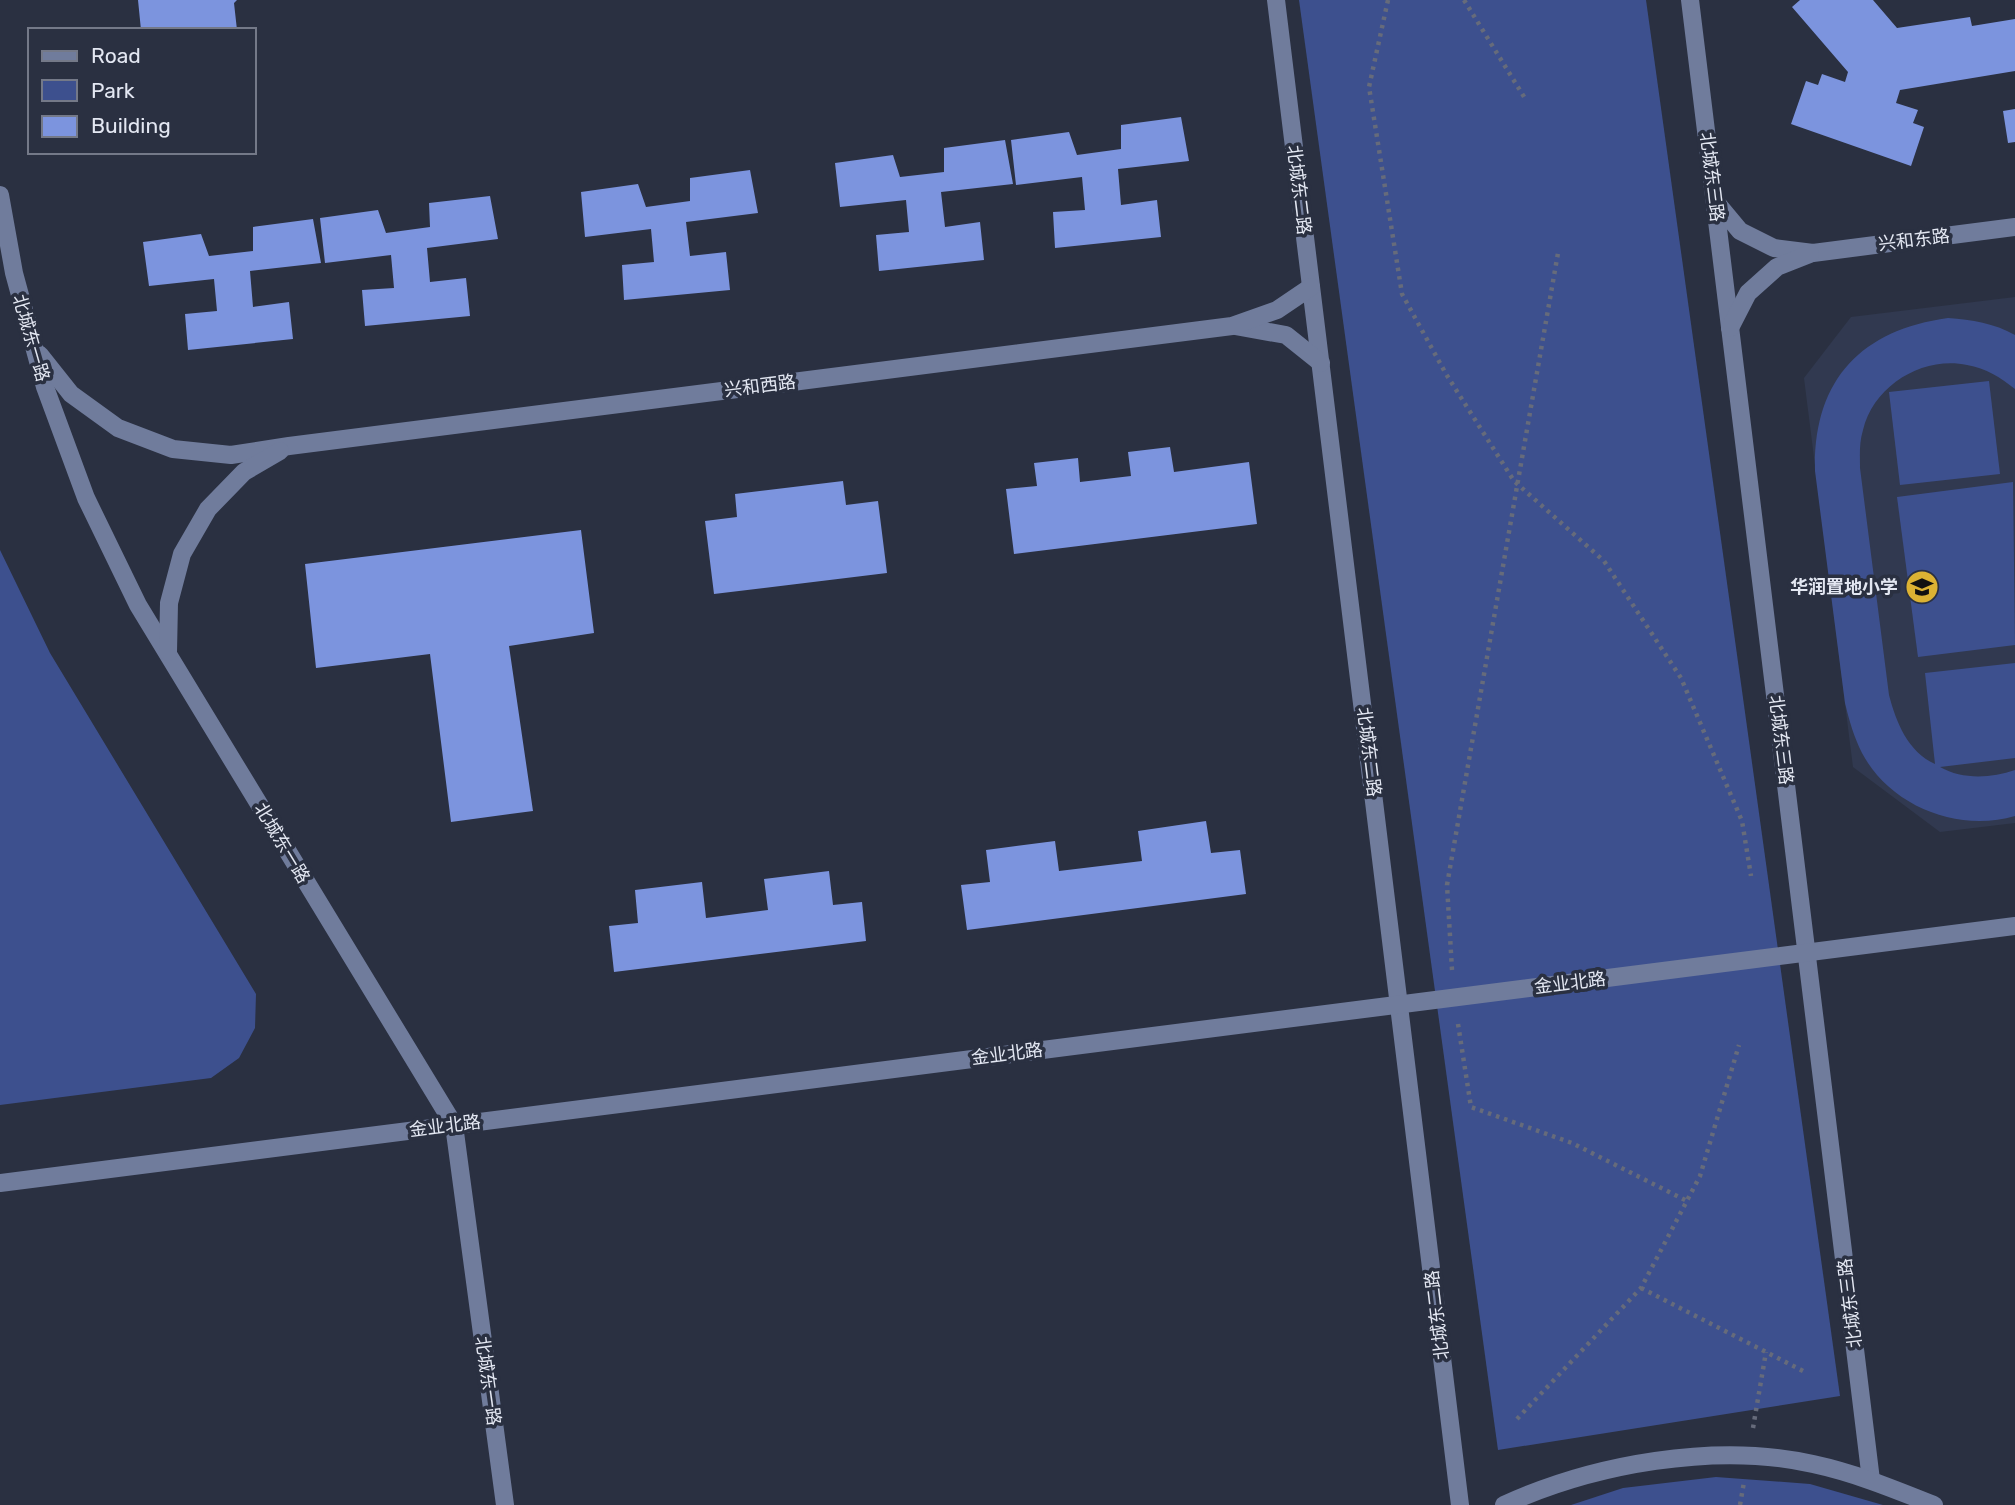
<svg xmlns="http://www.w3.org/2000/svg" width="2015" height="1505" font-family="Rubik,'Noto Sans SC',sans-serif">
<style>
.built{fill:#313950}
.green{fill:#3d508e}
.building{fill:#7c94de}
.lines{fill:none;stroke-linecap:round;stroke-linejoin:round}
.path{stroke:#666b7b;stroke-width:4.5;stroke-dasharray:3.5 5;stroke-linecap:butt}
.minor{stroke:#707c9c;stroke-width:18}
.labels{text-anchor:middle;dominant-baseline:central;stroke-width:7;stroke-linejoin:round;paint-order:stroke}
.street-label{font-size:18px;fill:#e3e7f2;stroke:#2a3041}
.poi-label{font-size:18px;font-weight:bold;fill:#e3e7f2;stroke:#2a3041;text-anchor:end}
</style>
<rect width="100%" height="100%" fill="#2a3041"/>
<path class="built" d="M2015 297V823L1940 832 1853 767 1804 378 1851 317Z"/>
<g class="green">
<path d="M1299 0H1646L1840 1396 1498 1450Z"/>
<path d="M1948 318C1972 320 1994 323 2015 335V389C2001 378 1986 368 1967 365 1923 356 1874 385 1863 430 1859 443 1860 455 1860 468L1889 695C1896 722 1908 752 1935 764L1925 673 2015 663V758L1940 767C1963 780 1991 778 2015 770V816C1958 833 1890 806 1862 753 1854 737 1849 720 1845 703L1815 471C1813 381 1860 330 1948 318Z"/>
<path d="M1989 381 2000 474 1900 485 1889 392Z"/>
<path d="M2013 482 2015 645 1918 657 1897 497Z"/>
<path d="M0 550 50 653 256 994 255 1028 239 1058 211 1078 0 1105Z"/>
<path d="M1716 1477 1810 1484 1883 1505H1571L1623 1488Z"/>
</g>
<g class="building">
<path d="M138 0H237L234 3 237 30H141Z"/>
<path d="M1800 0H1873L1897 28 1970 17 1972 26 2015 19V71L1900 90 1896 103 1918 110 1913 123 1924 127 1911 166 1791 124 1806 81 1818 85 1822 74 1845 82 1848 72 1792 7Z"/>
<path d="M2015 109V142L2008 143 2003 111Z"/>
<path d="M1181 117 1189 161 1118 169 1121 205 1157 200 1161 237 1055 248 1053 212 1085 210 1082 177 1016 185 1011 140 1069 132 1077 155 1121 149V125Z"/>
<path d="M1005 140 1013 184 941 192 945 227 980 222 984 260 879 271 876 235 909 232 906 200 840 207 835 163 893 155 900 177 944 172V148Z"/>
<path d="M750 170 758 213 686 222 690 256 726 252 730 290 624 300 622 265 654 262 651 229 585 237 581 192 638 184 646 207 690 201V178Z"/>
<path d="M490 196 498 239 427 248 430 282 466 278 470 316 365 326 362 290 394 288 391 255 325 263 320 218 378 210 386 233 430 227 429 203Z"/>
<path d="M313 219 321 263 250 271 253 307 289 302 293 339 188 350 185 314 217 311 214 279 149 286 143 242 201 234 209 256 253 251V227Z"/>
<path d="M1170 447 1174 472 1249 462 1257 524 1014 554 1006 489 1037 486 1034 463 1078 458 1080 482 1131 476 1128 452Z"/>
<path d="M843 481 846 505 878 501 887 573 714 594 705 521 737 517 735 494Z"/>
<path d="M581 530 594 633 509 646 533 811 451 822 430 654 316 668 305 564Z"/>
<path d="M1206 821 1211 853 1240 850 1246 894 967 930 961 885 990 882 986 850 1055 841 1059 871 1142 861 1138 831Z"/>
<path d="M829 871 833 905 862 902 866 941 614 972 609 926 638 923 635 890 702 882 706 918 768 910 764 879Z"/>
</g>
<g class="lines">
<g class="path">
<path d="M1388 0 1369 87 1402 294 1446 374 1514 481 1604 561 1681 678 1742 821 1751 876"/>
<path d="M1464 0 1526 100"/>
<path d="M1452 970 1447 885 1558 253"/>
<path d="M1458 1024 1471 1107 1572 1143 1687 1201"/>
<path d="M1641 1288 1805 1372"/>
<path d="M1517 1419 1641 1288 1700 1176 1739 1045"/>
<path d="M1753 1428 1766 1352"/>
<path d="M1740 1505 1744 1482"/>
</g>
<g class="minor">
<path d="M1276 0 1460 1505"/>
<path d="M1690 0 1871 1480"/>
<path d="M0 195 14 273 45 387 86 498 138 605 454 1125 505 1505"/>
<path d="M1715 201 1740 231 1774 248 1813 253 2015 227"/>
<path d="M1235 326 1286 335 1321 363"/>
<path d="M1730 328 1748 293 1777 267 1810 254"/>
<path d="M40 355 71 394 118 428 173 449 231 455 289 446 1232 326 1277 310 1311 287"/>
<path d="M168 652 169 603 182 554 208 509 244 472 280 451"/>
<path d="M0 1183 2015 926"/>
<path d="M1504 1505C1593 1464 1716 1442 1813 1464 1855 1473 1894 1489 1934 1505"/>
</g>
</g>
<defs>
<symbol id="school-disc" viewBox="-11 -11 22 22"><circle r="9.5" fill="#dcb233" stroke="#2a3041"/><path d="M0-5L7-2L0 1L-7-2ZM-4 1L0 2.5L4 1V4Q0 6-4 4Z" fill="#111"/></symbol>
</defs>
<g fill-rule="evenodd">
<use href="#school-disc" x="1903" y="568" width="38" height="38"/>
</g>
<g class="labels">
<g class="street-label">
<text transform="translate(1712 177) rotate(83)">北城东三路</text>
<text transform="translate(1299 190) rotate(83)">北城东二路</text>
<text transform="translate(1914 240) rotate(-7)">兴和东路</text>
<text transform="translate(31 338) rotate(74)">北城东一路</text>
<text transform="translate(760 386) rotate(-7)">兴和西路</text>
<text transform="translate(1781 740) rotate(83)">北城东三路</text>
<text transform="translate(1369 752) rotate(83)">北城东二路</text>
<text transform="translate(282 843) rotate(59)">北城东一路</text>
<text transform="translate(1570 983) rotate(-7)">金业北路</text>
<text transform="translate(1007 1054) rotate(-7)">金业北路</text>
<text transform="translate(445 1126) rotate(-7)">金业北路</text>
<text transform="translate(1850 1303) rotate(-97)">北城东三路</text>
<text transform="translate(1437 1315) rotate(-97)">北城东二路</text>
<text transform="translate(488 1381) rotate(82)">北城东一路</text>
</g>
<g class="poi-label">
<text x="1898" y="587">华润置地小学</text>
</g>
</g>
<rect x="28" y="28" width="228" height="126" fill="#2a3041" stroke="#747988" stroke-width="2"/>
<rect x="42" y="51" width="35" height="10" fill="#707c9c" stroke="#747988" stroke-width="2"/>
<text x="91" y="63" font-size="21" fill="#e3e7f2">Road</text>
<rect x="42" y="80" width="35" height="21" fill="#3d508e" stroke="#747988" stroke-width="2"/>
<text x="91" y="98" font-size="21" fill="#e3e7f2">Park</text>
<rect x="42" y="116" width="35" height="21" fill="#7c94de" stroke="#747988" stroke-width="2"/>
<text x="91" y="133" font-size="21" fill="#e3e7f2">Building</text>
</svg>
